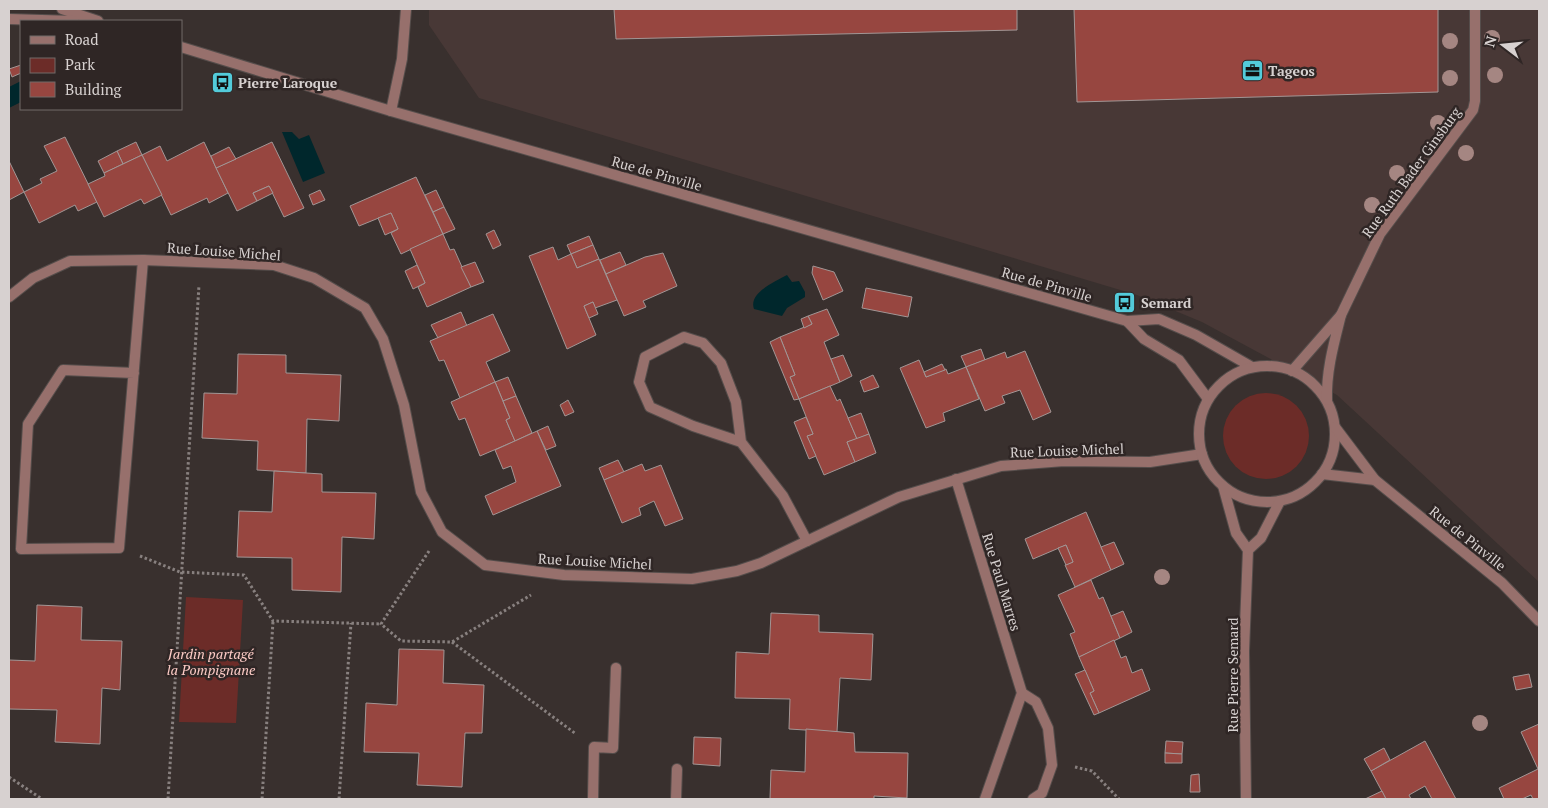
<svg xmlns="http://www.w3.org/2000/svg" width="1548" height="808" font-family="'PT Serif',serif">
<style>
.built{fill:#483836}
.green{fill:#6c2c28}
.water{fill:#00272c}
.building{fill:#974640;stroke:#a29695}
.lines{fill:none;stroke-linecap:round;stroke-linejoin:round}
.lane-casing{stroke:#554d4b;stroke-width:12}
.street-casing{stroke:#554d4b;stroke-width:12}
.path{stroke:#88807f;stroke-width:3;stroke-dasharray:2.5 2.5;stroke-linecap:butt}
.lane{stroke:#97706c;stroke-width:10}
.street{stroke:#97706c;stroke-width:10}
.tree{fill:#a58682}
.labels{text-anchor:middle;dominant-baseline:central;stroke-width:5;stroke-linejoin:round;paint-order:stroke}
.poi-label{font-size:14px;font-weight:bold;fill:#d7d1d0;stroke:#2f2625;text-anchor:start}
.street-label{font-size:14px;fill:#d7d1d0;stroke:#2f2625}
.park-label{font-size:14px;font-style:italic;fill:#fdccc6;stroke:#2f2625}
</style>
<rect width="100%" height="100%" fill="#39302e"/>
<path class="built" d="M429 9H1539V582L1337 395 1202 322 1137 295 479 98 429 25Z"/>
<g class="green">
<circle cx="1266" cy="436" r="43"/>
<path d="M186 597 243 600 236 723 179 722Z"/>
</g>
<g class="water">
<path d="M21 81V102L9 108V87Z"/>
<path d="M282 132H292L299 139 309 135 325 173 303 182Z"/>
<path d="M787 275 792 282 799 281 805 292V297L787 308 782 316 754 309C748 293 776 281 787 275Z"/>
</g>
<g class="building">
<path d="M614 9H1017V30L616 39Z"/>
<path d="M1074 9H1438V92L1077 102Z"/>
<path d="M21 65V73L12 77 9 69Z"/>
<path d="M65 137 97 202 78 211 75 205 39 223 24 192 42 183 40 179 57 171 44 146Z"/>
<path d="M136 142 142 155 123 164 117 151Z"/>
<path d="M204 142 228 193 209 203 207 198 171 215 142 155 160 146 167 161Z"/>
<path d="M272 142 304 208 284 217 269 186 253 193 257 201 237 211 216 168Z"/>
<path d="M229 147 236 159 216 168 211 156Z"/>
<path d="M117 151 123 164 104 173 98 161Z"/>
<path d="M142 155 162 195 144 204 141 199 104 217 88 184 105 176 104 173Z"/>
<path d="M9 161 24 192 9 200Z"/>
<path d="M416 177 443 234 401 254 391 233 398 229 391 213 359 226 350 206Z"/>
<path d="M269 186 273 193 257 201 253 193Z"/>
<path d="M320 190 325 200 313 205 309 195Z"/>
<path d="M436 190 444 207 433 212 425 195Z"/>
<path d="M444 207 455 229 443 234 433 212Z"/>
<path d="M391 213 398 229 385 235 378 218Z"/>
<path d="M494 230 501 245 493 249 486 234Z"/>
<path d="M443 234 450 250 454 249 471 287 427 307 418 287 425 283 410 249Z"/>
<path d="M589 236 593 245 571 254 567 245Z"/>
<path d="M593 245 599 259 577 268 571 254Z"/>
<path d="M553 247 558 260 571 254 577 268 599 259 617 300 595 308 593 302 584 306 596 335 567 349 529 256Z"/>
<path d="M620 252 626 265 606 274 600 260Z"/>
<path d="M663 253 677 286 643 301 646 307 624 316 606 274 645 257Z"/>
<path d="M475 262 484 282 471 287 461 267Z"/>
<path d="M417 265 425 283 413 289 405 271Z"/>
<path d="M813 266 834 272 843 291 823 300 812 273Z"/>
<path d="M866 288 912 297 908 317 862 308Z"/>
<path d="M593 302 598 314 589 318 584 306Z"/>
<path d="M827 309 839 335 824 342 840 382 799 399 790 377 795 375 780 337 812 324 808 316Z"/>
<path d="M461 312 467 326 438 338 431 325Z"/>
<path d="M493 314 510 351 486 362 495 382 460 398 444 360 439 361 430 341Z"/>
<path d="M808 316 812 324 804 328 801 319Z"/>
<path d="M780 337 795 375 790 377 799 399 794 400 770 342Z"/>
<path d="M981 349 985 360 966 367 961 356Z"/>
<path d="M1025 351 1051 412 1033 420 1020 390 1002 396 1005 403 985 411 966 367 1005 352 1007 358Z"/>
<path d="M238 354 286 355V373L341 375 339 421 307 419 306 473 257 470 258 441 202 438 204 393 237 394Z"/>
<path d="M843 355 852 376 840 382 831 359Z"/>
<path d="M919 360 926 377 946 369 948 374 966 367 979 399 943 413 945 421 926 428 900 368Z"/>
<path d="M942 364 945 370 926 377 924 372Z"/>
<path d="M873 375 879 387 864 392 860 381Z"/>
<path d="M508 377 516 396 503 401 495 382Z"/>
<path d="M495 382 510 418 506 420 515 441 480 456 465 418 459 420 451 402Z"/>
<path d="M830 386 837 401 840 399 857 439 847 442 855 462 824 475 807 436 813 434 799 399Z"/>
<path d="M516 396 532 433 515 441 506 420 510 418 503 401Z"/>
<path d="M568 400 574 412 565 416 560 405Z"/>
<path d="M861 413 869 434 857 439 848 418Z"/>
<path d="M806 417 813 434 807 436 816 456 809 459 794 422Z"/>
<path d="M548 426 556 446 546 450 537 431Z"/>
<path d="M537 431 561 486 493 515 485 496 516 482 511 466 503 469 495 450Z"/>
<path d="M869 434 876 453 855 462 847 442Z"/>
<path d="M618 460 624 472 604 480 599 468Z"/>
<path d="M642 464 645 471 661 465 683 519 665 526 654 501 639 508 641 515 622 523 604 480Z"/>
<path d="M274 471 322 474V492L376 493 374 539 342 537 341 592 292 590V558L237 557 239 511 272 512Z"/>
<path d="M1086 512 1111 570 1075 587 1065 565 1073 562 1066 545 1033 559 1025 539Z"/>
<path d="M1114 542 1124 564 1111 570 1101 547Z"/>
<path d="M1066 545 1073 562 1066 565 1058 548Z"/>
<path d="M1091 580 1099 599 1103 597 1120 638 1079 657 1070 634 1075 632 1058 595Z"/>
<path d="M37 605 82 607 81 640 122 641 120 690 102 688 100 744 55 742 57 710 9 709V660L35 661Z"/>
<path d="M1123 611 1132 632 1120 638 1111 616Z"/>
<path d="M771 613 819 615V632L873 634 871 680 840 678 837 732 789 729 790 699 735 698 736 652 769 654Z"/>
<path d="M1114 640 1121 658 1126 656 1132 673 1142 669 1150 690 1099 713 1090 693 1094 691 1079 657Z"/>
<path d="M399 649 444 650 443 683 484 685 482 733H465L462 787 417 785 419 753 364 752 366 703 397 705Z"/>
<path d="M1085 670 1094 691 1090 693 1099 713 1094 715 1075 674Z"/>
<path d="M1529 674 1532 687 1516 690 1513 677Z"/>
<path d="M1539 724V799H1533L1531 795 1522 799H1504L1499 788 1538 769 1521 732Z"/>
<path d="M806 729 854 733 855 752 908 753 907 798 874 796V799H770L771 770 805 772Z"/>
<path d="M694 737 721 738 720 766 693 764Z"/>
<path d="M1166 741 1183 742 1182 754 1165 753Z"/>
<path d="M1425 741 1456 799H1432L1425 786 1409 795 1411 799H1386L1371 771Z"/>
<path d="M1384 748 1390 760 1371 771 1364 759Z"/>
<path d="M1165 753 1182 754V763H1165Z"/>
<path d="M1199 774 1200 792H1190L1191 775Z"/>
<path d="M1382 791 1386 799H1365Z"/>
</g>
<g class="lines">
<defs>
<g id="lane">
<path d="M134 373 63 370 28 424 21 549 119 548 143 260"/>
<path d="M593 799 594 747 613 748 616 668"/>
<path d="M676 799 677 769"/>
</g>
<g id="street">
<path d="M62 9 98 21"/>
<path d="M9 19 74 21"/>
<path d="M181 47 391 111 1127 321 1159 319 1196 335 1252 367"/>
<path d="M391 111 402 59 406 9"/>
<path d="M9 297 33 278 70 261 143 260 274 265 314 278 365 308 383 339 404 405 421 492 442 532 485 565 564 575 692 579 737 571 761 563 899 497 1001 466 1064 461 1150 462 1202 454"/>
<path d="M1341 315 1380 234 1473 110 1475 101V9"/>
<path d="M1127 321 1144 339 1179 360 1208 399"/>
<circle cx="1267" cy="434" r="68"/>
<path d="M1292 371 1341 315C1334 343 1326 371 1327 400"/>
<path d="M1335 427 1375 480 1502 583 1539 621"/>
<path d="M741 442 693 426 650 407 639 382 645 357 684 337 703 343 721 363 736 402 741 442 783 496 807 541"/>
<path d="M1322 474 1375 480"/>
<path d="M956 479 1022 693 985 799"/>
<path d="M1223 486 1236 533 1248 550 1244 651 1246 799"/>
<path d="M1248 550 1261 538 1280 501"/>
<path d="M1022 693 1036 702 1048 728 1052 765 1042 793 1033 799"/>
</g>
</defs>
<use href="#lane" class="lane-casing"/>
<use href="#street" class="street-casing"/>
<g class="path">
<path d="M429 551 381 624 401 641 452 642 531 595"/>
<path d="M140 556 180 572 244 575 273 621 381 624"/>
<path d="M452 642 576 734"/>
<path d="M1075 767 1092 771 1119 799"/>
<path d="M9 777 42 799"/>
<path d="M168 799 199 285"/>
<path d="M262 799 273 621"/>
<path d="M339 799 351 623"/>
</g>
<use href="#lane" class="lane"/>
<use href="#street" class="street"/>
</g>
<g class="tree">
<circle cx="1492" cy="38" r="8"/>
<circle cx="1450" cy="41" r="8"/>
<circle cx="1495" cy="75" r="8"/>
<circle cx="1450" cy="78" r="8"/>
<circle cx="1438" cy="123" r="8"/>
<circle cx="1466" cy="153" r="8"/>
<circle cx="1397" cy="173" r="8"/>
<circle cx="1372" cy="205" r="8"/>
<circle cx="1162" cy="577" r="8"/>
<circle cx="1480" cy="723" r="8"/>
</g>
<defs>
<symbol id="office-square" viewBox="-11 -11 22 22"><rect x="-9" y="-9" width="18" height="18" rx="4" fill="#53cbda" stroke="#2f2625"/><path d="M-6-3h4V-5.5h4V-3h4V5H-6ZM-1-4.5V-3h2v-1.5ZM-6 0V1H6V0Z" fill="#111"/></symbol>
<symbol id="bus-square" viewBox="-11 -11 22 22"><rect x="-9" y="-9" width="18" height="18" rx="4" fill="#53cbda" stroke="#2f2625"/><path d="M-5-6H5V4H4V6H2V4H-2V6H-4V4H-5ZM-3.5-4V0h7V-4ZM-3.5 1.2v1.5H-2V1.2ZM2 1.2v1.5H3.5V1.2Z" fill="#111"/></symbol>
</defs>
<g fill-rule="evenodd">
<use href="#office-square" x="1240" y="58" width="25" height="25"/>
<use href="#bus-square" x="210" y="70" width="25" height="25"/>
<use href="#bus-square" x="1112" y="290" width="25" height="25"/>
</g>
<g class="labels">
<g class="poi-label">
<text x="1268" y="70">Tageos</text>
<text x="238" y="82">Pierre Laroque</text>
<text x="1141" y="302">Semard</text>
</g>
<g class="street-label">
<text transform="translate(1411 172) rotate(-54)">Rue Ruth Bader Ginsburg</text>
<text transform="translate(657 173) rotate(16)">Rue de Pinville</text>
<text transform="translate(224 251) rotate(4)">Rue Louise Michel</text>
<text transform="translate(1047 284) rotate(16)">Rue de Pinville</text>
<text transform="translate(1067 450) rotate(-2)">Rue Louise Michel</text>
<text transform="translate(1468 538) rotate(39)">Rue de Pinville</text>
<text transform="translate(595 561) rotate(3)">Rue Louise Michel</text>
<text transform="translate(1002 582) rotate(73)">Rue Paul Marres</text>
<text transform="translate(1232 675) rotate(-90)">Rue Pierre Semard</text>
</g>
<g class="park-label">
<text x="211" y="653">Jardin partagé<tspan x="211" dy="16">la Pompignane</tspan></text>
</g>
</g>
<rect width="1548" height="808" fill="none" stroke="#d7d1d0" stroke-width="20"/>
<rect x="20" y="20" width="162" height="90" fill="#2f2625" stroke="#726a69"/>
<rect x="30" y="36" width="25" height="8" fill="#97706c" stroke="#726a69"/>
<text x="65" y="45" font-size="15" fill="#d7d1d0">Road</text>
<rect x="30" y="58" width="25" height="15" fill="#6c2c28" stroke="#726a69"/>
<text x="65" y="70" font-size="15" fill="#d7d1d0">Park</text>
<rect x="30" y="82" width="25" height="15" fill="#974640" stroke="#726a69"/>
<text x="65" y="95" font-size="15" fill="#d7d1d0">Building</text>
<g transform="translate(1503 45) rotate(286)" stroke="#2f2625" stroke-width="4" paint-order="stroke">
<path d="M0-4L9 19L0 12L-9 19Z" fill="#d7d1d0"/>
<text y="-8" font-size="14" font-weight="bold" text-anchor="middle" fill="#d7d1d0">N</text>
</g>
</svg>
